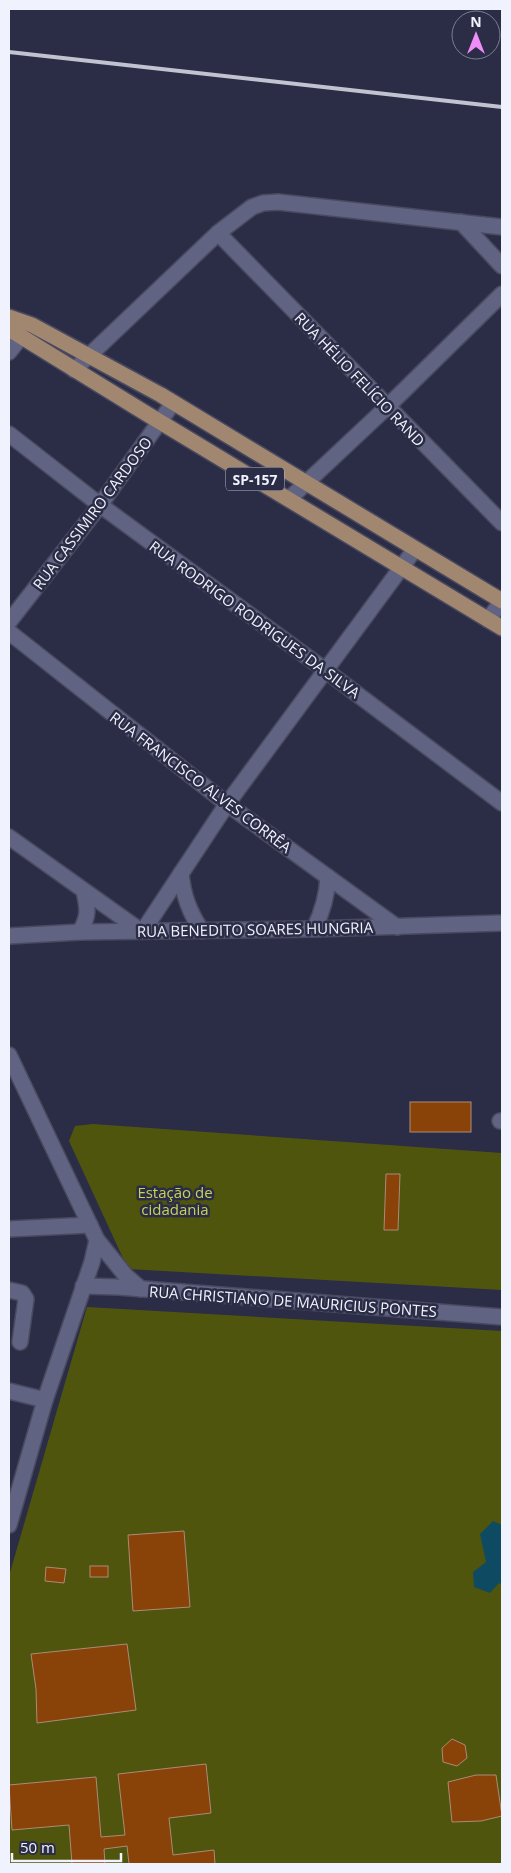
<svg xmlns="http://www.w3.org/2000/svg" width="511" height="1873" font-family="'Open Sans',sans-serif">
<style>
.green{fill:#50550e}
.water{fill:#0e4a61}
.building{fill:#894207;stroke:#ab8b78}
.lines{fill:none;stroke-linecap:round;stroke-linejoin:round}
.minor-casing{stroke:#49495f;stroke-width:18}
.primary-casing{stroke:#49495f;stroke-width:18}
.minor{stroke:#606381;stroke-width:15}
.primary{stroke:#a18770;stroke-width:15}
.rail{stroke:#c1c3d1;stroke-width:4}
.labels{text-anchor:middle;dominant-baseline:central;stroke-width:5;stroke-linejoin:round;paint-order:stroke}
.shield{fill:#2b2d47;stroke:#b5b7c6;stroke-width:1}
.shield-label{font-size:14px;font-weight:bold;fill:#f0f2fd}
.street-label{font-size:15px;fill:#f0f2fd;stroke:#2b2d47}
.park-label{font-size:15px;fill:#c7d259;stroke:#2b2d47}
</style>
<rect width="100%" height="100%" fill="#2b2d47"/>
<g class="green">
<path d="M93 1124 502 1153V1290L128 1269 69 1141 75 1126Z"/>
<path d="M87 1307 502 1331V1864H9V1576Z"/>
</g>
<path class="water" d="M493 1521 502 1525V1585L499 1583 490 1593 474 1587 473 1572 486 1562 480 1534Z"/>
<g class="building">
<rect x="410" y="1102" width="61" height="30"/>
<path d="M386 1174H400L398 1230H384Z"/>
<path d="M184 1531 190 1607 133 1611 128 1535Z"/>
<rect x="90" y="1566" width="18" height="11"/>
<path d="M46 1567 66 1569 64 1583 45 1581Z"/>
<path d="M127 1644 136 1710 37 1723 36 1689 31 1654Z"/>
<path d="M452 1739 465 1745 467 1758 457 1766 443 1762 442 1748Z"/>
<path d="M206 1764 211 1813 169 1818 173 1855 214 1850 215 1864H129L127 1846 104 1849 105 1864H72L69 1825 12 1830 9 1785 96 1777 101 1837 125 1835 118 1774Z"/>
<path d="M476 1775H496L502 1816 481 1821 452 1822 448 1782Z"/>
</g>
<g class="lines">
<defs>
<g id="minor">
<path d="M461 222 502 266"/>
<path d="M218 233 502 523"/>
<path d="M9 352 20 338"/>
<path d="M74 370 218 233 252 207 263 203 278 202 502 227"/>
<path d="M9 434 100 505 325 670 502 803"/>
<path d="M289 499 387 407 502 294"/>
<path d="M488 620 502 601"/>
<path d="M9 622 100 505 173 403"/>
<path d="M9 632 227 804 397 927"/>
<path d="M9 837 141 931"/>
<path d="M181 873C183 895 189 912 202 931"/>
<path d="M314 929C323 911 327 896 328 877"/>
<path d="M143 931 227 804 415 549"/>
<path d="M80 932C89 915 88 910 84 891"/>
<path d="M9 936 80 932 314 929 502 923"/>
<path d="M9 1055 97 1240 126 1276 141 1289"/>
<path d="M500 1121H502"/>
<path d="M9 1229 90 1225"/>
<path d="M83 1286 118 1287 502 1317"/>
<path d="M9 1290 22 1293 26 1299 20 1342"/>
<path d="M9 1391 45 1400"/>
<path d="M9 1525 45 1400 92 1262 97 1240"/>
</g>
<g id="primary">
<path d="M9 317 32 325 161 395 502 601"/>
<path d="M9 329 147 414 502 628"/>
</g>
</defs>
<use href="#minor" class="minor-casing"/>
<use href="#primary" class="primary-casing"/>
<use href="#minor" class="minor"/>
<use href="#primary" class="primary"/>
<path class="rail" d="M9 52 502 107"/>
</g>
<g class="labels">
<rect class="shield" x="226" y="467.5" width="58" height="23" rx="4"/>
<g class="shield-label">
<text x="255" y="479">SP-157</text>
</g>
<g class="street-label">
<text transform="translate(360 379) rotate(46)">RUA HÉLIO FELÍCIO RAND</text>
<text transform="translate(92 513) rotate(-53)">RUA CASSIMIRO CARDOSO</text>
<text transform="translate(255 619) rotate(36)">RUA RODRIGO RODRIGUES DA SILVA</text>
<text transform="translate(201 782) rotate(37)">RUA FRANCISCO ALVES CORRÊA</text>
<text transform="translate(255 929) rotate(-1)">RUA BENEDITO SOARES HUNGRIA</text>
<text transform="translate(293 1301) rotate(4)">RUA CHRISTIANO DE MAURICIUS PONTES</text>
</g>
<g class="park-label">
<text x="175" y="1192">Estação de<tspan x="175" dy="17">cidadania</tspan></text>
</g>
</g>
<rect width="511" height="1873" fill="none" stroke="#f0f2fd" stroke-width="20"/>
<g transform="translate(476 35)"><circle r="24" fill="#2b2d47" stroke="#7a7c90"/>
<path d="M0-4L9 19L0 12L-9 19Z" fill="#ee8cf8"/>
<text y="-8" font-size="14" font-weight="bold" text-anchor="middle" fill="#f0f2fd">N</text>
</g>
<path d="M12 1853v8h109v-8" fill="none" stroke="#f0f2fd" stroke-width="2.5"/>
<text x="20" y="1853" font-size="15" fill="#f0f2fd" stroke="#2b2d47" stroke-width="4" paint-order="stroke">50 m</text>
</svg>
